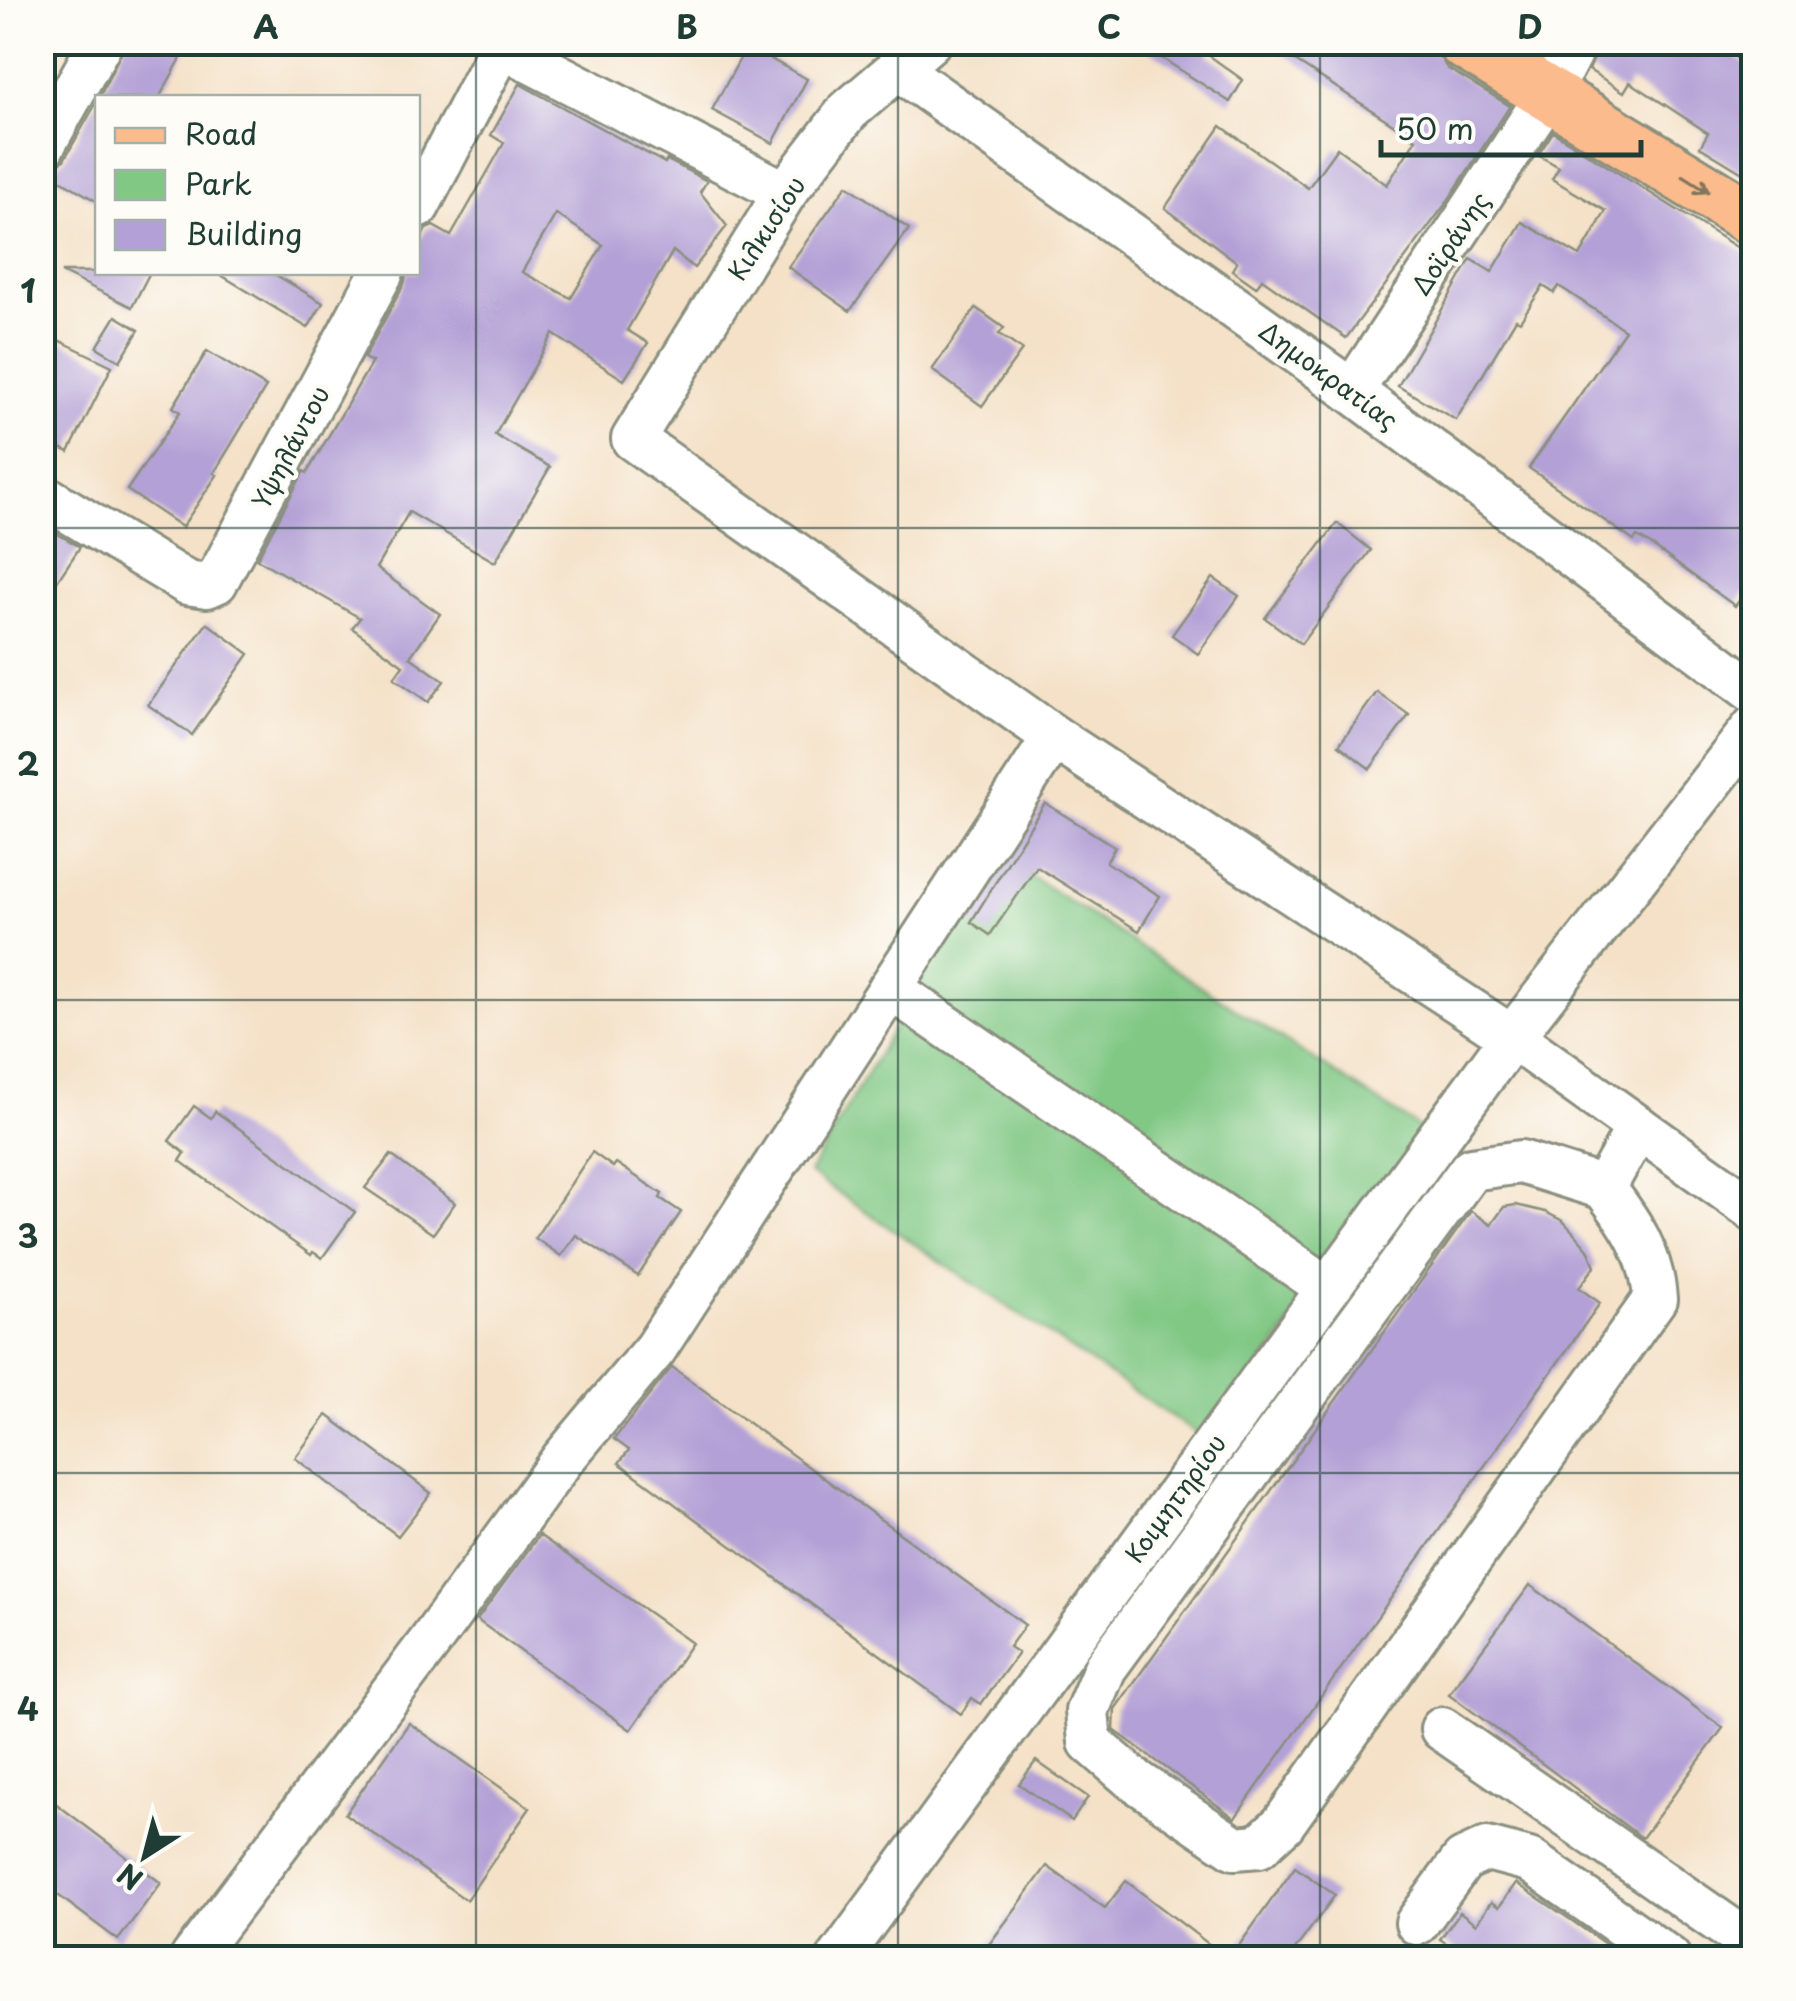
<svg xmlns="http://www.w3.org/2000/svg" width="1796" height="2001" font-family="'Playpen Sans',sans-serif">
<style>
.green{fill:#80c884;stroke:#50825c;stroke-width:2.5}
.building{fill:#b3a0d6;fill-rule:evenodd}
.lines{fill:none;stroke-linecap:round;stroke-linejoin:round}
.minor-casing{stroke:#8a8f7e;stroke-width:48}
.major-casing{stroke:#8a8f7e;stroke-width:58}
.minor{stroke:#fff;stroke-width:42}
.major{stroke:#fbbb8c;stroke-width:52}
.oneway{stroke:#82765c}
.grid{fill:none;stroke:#1f3d34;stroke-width:2.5;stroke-opacity:0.55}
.labels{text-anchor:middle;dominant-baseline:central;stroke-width:9;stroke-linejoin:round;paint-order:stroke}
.street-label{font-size:25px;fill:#1f3d34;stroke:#fdfcf7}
.neatline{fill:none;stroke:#1f3d34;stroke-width:4}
.grid-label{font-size:32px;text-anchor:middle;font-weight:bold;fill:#1f3d34}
</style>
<rect width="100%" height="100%" fill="#fdfcf7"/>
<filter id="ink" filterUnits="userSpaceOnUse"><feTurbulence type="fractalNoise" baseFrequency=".01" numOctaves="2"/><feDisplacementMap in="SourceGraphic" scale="20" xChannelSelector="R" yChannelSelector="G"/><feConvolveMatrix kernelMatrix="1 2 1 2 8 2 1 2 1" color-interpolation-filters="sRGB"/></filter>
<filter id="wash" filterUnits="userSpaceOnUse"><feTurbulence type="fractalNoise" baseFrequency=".0048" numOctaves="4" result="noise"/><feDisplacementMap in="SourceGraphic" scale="40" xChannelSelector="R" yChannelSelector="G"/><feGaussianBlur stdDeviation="2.25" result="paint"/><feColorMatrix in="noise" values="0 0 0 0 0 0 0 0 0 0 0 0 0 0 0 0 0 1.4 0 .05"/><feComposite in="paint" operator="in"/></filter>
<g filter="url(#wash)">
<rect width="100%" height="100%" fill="#f4e1c7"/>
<path class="green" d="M995 853 1424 1131 1209 1442 809 1173Z"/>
<g id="blocks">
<g class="building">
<path d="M126 42H190L159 98H99Z"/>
<path d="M1137 42H1215L1207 54 1243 80 1230 102Z"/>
<path d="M1266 42H1424L1435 49 1447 68 1510 106 1447 202 1346 338 1262 279 1256 287 1232 270 1237 262 1165 208 1221 126 1308 188 1337 148 1387 185 1416 139Z"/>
<path d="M1601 42H1711L1754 69V180L1700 147 1708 133 1630 82 1624 92 1589 70Z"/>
<path d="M747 46 807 79 773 143 712 110Z"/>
<path d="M520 84 665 163 667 160 707 181 700 192 727 226 694 268 673 251 627 330 648 343 624 380 553 334 495 435 550 467 495 562 409 512 376 568 440 614 410 657 444 681 428 702 394 678 403 665 352 628 360 618 257 559 304 471 307 473 372 362 364 358 404 284 407 272H418V245L426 229 433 226 451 236 504 143 491 135ZM556 214 603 245 571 298 522 272Z"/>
<path d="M98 100V202L47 172 64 160Z"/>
<path d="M1553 132 1754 258V581L1735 606 1654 547 1637 537 1634 541 1529 468 1625 330 1559 286 1554 293 1543 286 1520 321 1516 319 1456 420 1398 386 1471 259 1492 272 1522 222 1580 256 1606 211 1552 179 1559 167 1538 155Z"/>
<path d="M847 185 909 229 850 311 788 267Z"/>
<path d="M61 272H150L132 307Z"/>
<path d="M216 272H271L323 303 308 328Z"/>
<path d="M976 308 1004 328 999 334 1022 350 982 406 932 370Z"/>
<path d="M116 316 139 330 120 361 97 347Z"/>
<path d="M42 332 112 366 69 452 42 439Z"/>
<path d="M207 351 266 387 214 473 217 475 182 527 127 490 180 412 173 407Z"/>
<path d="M1337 523 1371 550 1301 644 1265 618Z"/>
<path d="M42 525 80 547 42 604Z"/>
<path d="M1213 578 1239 596 1198 654 1172 635Z"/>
<path d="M207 623 249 654 192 735 148 705Z"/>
<path d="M1377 692 1409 715 1370 769 1339 745Z"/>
<path d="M1045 803 1115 847 1106 862 1160 896 1139 931 1037 867 990 935 971 922Z"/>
<path d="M194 1106 211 1118 215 1111 355 1212 322 1258 313 1252 311 1255 180 1161 185 1153 169 1141Z"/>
<path d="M592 1152 613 1167 616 1163 662 1194 660 1198 681 1212 638 1276 576 1235 561 1256 535 1238Z"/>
<path d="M391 1155 455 1203 433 1234 365 1188Z"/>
<path d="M1516 1205 1545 1212 1563 1221 1577 1236 1588 1249 1595 1266 1579 1288 1600 1303 1235 1818 1114 1730 1115 1709 1471 1211 1491 1225 1504 1207Z"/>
<path d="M672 1367 1025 1625 1009 1647 1018 1653 981 1704 972 1698 961 1714 619 1463 629 1450 614 1439Z"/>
<path d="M327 1415 431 1493 398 1536 295 1458Z"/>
<path d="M539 1535 692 1643 631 1730 477 1620Z"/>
<path d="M1530 1585 1723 1728 1642 1838 1449 1694Z"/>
<path d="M409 1723 530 1808 466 1900 345 1814Z"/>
<path d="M1036 1761 1088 1797 1072 1821 1019 1784Z"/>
<path d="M42 1793 161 1883 118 1940 42 1883Z"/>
<path d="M1047 1866 1105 1908 1126 1881 1227 1958H979Z"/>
<path d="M1295 1867 1335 1895 1289 1958H1230Z"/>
<path d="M1516 1883 1568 1918 1625 1958H1467L1440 1939 1460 1912 1476 1924 1491 1902 1499 1907Z"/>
</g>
</g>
</g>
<g filter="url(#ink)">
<use href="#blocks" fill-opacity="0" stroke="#8a8f7e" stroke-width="2.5"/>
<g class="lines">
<defs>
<g id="minor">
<path d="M493 42 785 193"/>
<path d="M929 42 848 111 785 193 633 439 1054 737 1512 1037 1754 1210"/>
<path d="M897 68 1352 391 1754 692"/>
<path d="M42 148 101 42"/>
<path d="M418 206 504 42"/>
<path d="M1352 391 1549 93 1576 42"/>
<path d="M42 495 187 583 207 586 216 582 382 272"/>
<path d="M890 988 1328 1288"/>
<path d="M1604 1188 1521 1162 1471 1169 1105 1668 1087 1711 1090 1742 1133 1779 1235 1848 1259 1846 1283 1824 1655 1299C1652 1254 1631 1223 1604 1188L1638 1127"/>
<path d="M1442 1729 1754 1946"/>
<path d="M1417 1923 1463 1860 1487 1849 1529 1860 1669 1958"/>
<path d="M192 1958 430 1642 562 1460 655 1349 1054 737"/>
<path d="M839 1958 1512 1037 1754 727"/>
</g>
<path id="major" d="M1463 42 1754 220"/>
</defs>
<use href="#minor" class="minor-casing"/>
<use href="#major" class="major-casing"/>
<use href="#minor" class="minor"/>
<use href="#major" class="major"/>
</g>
<defs><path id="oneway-shaft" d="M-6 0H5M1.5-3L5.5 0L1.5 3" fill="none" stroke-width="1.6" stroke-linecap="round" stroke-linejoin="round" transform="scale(2.5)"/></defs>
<use class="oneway" href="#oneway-shaft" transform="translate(1696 184) rotate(32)"/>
</g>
<path class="grid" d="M476 42V1958M898 42V1958M1320 42V1958M42 528H1754M42 1000H1754M42 1473H1754"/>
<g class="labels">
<g class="street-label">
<text transform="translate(766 228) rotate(-57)">Κιλκισίου</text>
<text transform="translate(1450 243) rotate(-56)">Δοϊράνης</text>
<text transform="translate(1329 375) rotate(36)">Δημοκρατίας</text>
<text transform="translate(290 447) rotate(-62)">Υψηλάντου</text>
<text transform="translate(1175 1498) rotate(-54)">Κοιμητηρίου</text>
</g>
</g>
<rect width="1796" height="2001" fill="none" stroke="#fdfcf7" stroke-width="110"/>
<rect x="95" y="95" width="325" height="180" fill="#fdfcf7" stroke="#a4b0a9" stroke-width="2.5"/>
<rect x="115" y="128" width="50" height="15" fill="#fbbb8c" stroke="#a4b0a9" stroke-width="2.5"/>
<text x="185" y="145" font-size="30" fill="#1f3d34">Road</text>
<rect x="115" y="170" width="50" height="30" fill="#80c884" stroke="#a4b0a9" stroke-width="2.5"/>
<text x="185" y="195" font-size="30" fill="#1f3d34">Park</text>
<rect x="115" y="220" width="50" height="30" fill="#b3a0d6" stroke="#a4b0a9" stroke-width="2.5"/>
<text x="185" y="245" font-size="30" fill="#1f3d34">Building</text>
<g transform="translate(145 1856) rotate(216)" stroke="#fdfcf7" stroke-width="8" paint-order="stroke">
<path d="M0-8L18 38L0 25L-18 38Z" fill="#1f3d34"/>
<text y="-15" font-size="28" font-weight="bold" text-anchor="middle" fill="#1f3d34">N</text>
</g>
<path d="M1381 140v15h260v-15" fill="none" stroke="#1f3d34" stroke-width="5"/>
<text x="1396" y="140" font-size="30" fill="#1f3d34" stroke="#fdfcf7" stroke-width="8" paint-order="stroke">50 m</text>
<rect x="55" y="55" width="1686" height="1891" class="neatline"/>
<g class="grid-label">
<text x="266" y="39">A</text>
<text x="687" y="39">B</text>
<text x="1109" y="39">C</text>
<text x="1530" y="39">D</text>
<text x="28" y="303">1</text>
<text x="28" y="776">2</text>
<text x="28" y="1248">3</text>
<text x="28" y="1721">4</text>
</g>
</svg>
